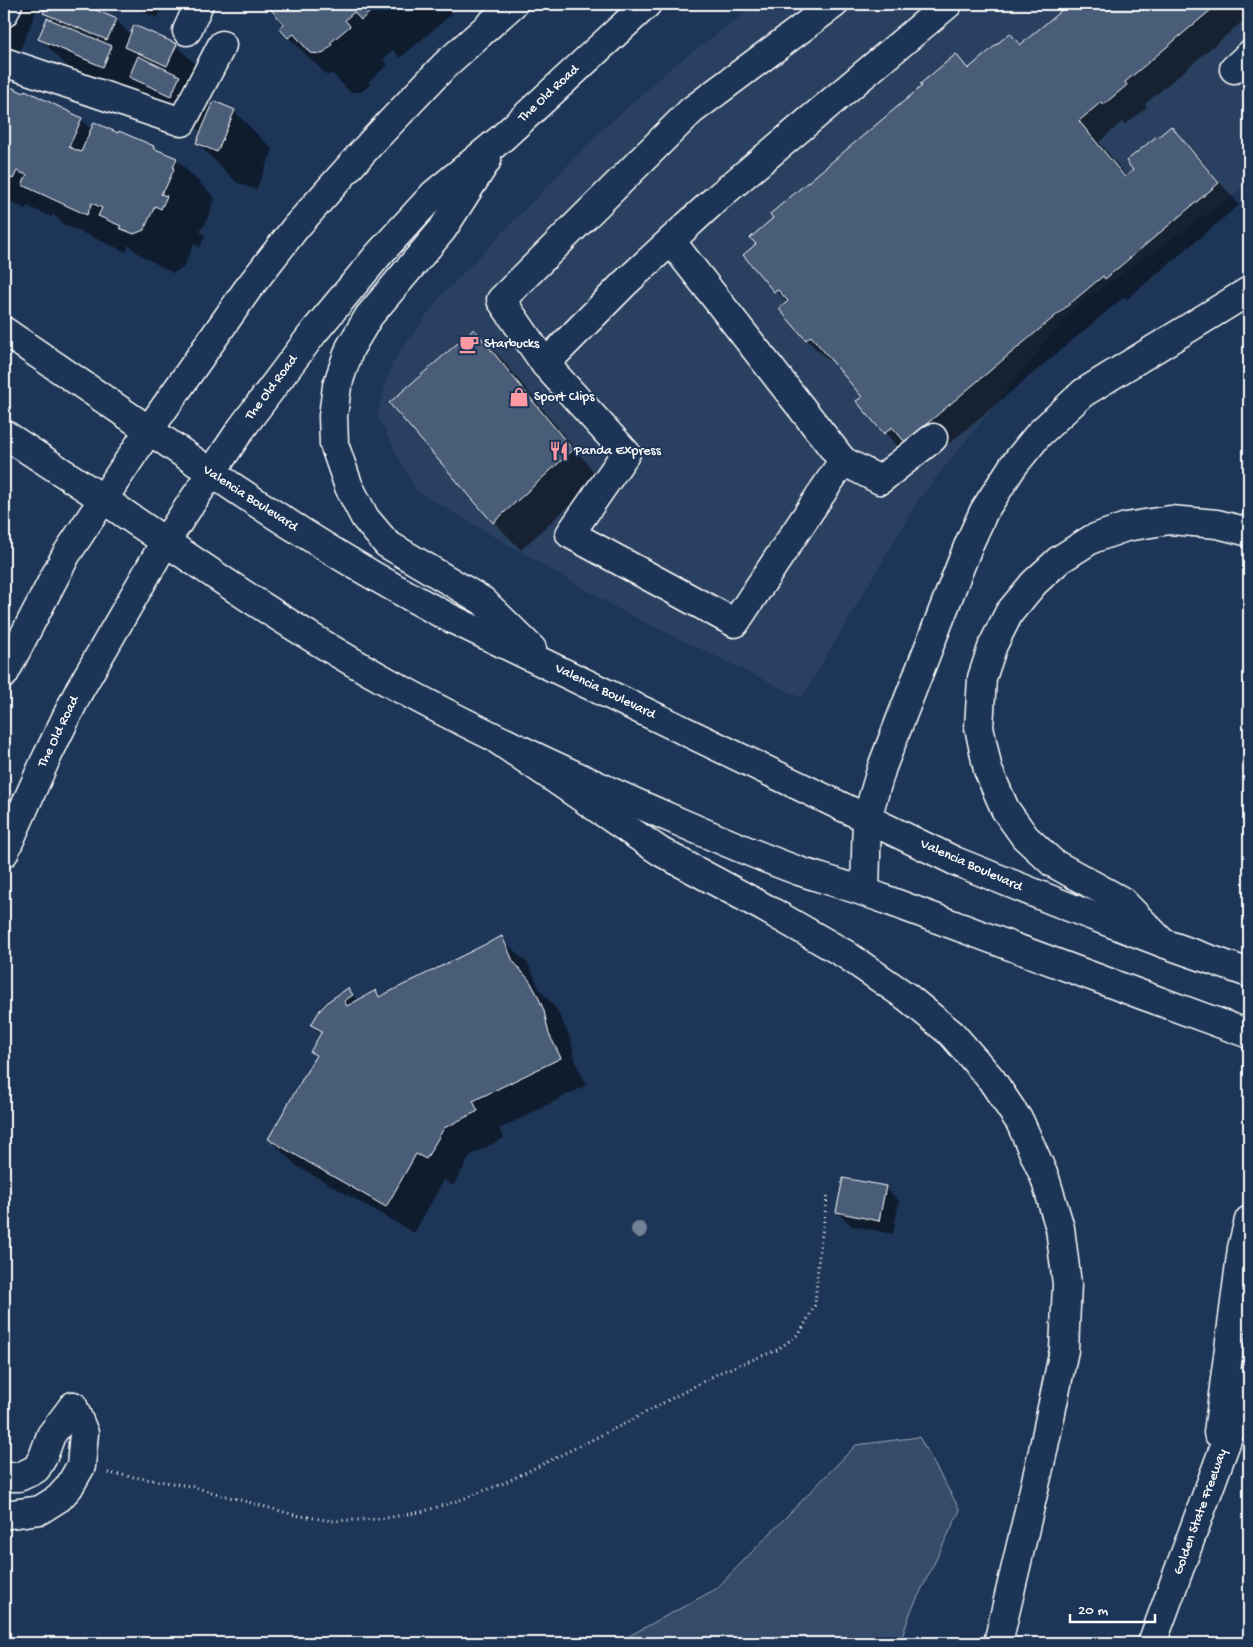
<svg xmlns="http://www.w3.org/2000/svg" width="1253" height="1647" font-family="'Gochi Hand',sans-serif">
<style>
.built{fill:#2a4161}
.green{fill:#364b69;stroke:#9aa5b4}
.shadow{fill:#0007}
.building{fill:#4a5d79;stroke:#fff}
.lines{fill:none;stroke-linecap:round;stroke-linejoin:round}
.minor-casing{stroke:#fff;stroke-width:31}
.major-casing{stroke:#fff;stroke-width:31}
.highway-casing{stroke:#fff;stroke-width:31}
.path{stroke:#fff;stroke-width:3;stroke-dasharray:1 4;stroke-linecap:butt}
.minor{stroke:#1d3557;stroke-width:28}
.major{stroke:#1d3557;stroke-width:28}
.highway{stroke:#1d3557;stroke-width:28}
.tree{fill:#738196}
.labels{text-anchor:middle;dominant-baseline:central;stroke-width:4;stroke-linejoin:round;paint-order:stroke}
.street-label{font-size:14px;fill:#fff;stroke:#1d3557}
.poi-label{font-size:14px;fill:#fff;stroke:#1d3557;text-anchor:start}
</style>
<rect width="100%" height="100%" fill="#1d3557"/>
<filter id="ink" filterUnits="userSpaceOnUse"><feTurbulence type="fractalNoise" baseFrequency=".02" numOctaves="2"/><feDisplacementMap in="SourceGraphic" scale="10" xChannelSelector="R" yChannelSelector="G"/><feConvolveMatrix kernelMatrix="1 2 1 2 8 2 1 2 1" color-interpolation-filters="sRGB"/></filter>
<g filter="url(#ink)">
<path class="built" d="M757 4H1249V184L1072 309 919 499 802 698 624 612 416 491 377 415 392 363 440 297 602 130 672 67Z"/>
<path class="green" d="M919 1437 960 1510 911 1611 900 1643H616L716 1589 856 1445Z"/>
<g class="shadow">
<path d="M4 4H39L19 53 4 47Z"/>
<path d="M48 4H79L116 20 131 35 176 45 215 84 206 104 212 109 234 111 273 150 256 190 236 182 197 143 202 131 169 116 147 93 142 105 78 77 40 39 54 22 44 12Z"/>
<path d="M125 4H164L157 18Z"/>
<path d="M267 4H447L445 6 452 14 400 58 393 50 383 59 388 65 368 82 370 85 361 92H350L332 73 328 76 289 38 281 28 285 24Z"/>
<path d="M1071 4H1249V16L1145 104 1147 107 1125 125 1122 122 1099 142 1127 176 1135 170 1158 139 1171 128 1192 149 1239 205 1127 299 1124 297 927 462 913 448 905 454 885 433 864 397 831 357 828 360 807 340 781 309 787 303 745 255 956 56 969 69 1010 34 1021 45Z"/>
<path d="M4 85 81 119 92 130 119 135 154 147 158 152 176 159 215 198 211 207 212 208 204 227 203 226 200 231 205 236 200 247 194 244 183 268 173 273 139 254 129 245 126 252 63 224 53 214 51 217 27 206 26 209 14 204 4 194Z"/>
<path d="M474 331 501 358 599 478 521 550 494 522Z"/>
<path d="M501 938 529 965 540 990 557 1010 571 1040 576 1063 587 1085 499 1129 504 1138 471 1155 453 1186 444 1180 414 1233 297 1166 269 1139 316 1057 312 1052 322 1034 312 1025 348 990 359 1001 376 991 382 997Z"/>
<path d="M885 1187 899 1201 893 1234 852 1226 837 1212Z"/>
</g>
<g class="building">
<path d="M47 4H82L117 19 107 40 43 13Z"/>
<path d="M266 4H379L361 20 354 12 345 20 350 26 330 43 332 45 322 54 310 53 294 34 288 38 279 28 284 24Z"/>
<path d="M1069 4H1218L1125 82 1127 85 1103 105 1101 102 1079 121 1125 177 1133 170 1126 161 1157 136 1158 137 1171 126 1219 183 1105 279 1103 276 905 442 892 427 884 434 856 401 862 397 811 336 806 340 779 309 788 301 778 290 774 292 743 255 756 244 750 238 773 218 770 214 922 86 920 84 956 54 968 69 1010 33 1020 45Z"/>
<path d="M47 18 112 46 103 67 38 39Z"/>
<path d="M134 25 177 44 167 66 125 47Z"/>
<path d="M138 56 180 76 171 96 129 77Z"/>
<path d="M4 84 24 93 25 90 82 118 69 147 81 152 94 122 118 133 119 131 154 146 153 148 177 158 173 168 174 169 165 189H164L161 194 167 196 161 209 155 206 144 230 134 234 119 228 121 226 98 216 102 208 92 203 87 215 22 185 27 175 17 171 13 179 4 175Z"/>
<path d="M214 101 235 110 217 152 196 143Z"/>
<path d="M474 329 573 450 493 523 389 403Z"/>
<path d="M502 936 513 961 530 981 538 996 544 1011 549 1034 561 1058 473 1101 478 1111 444 1128 426 1159 416 1154 386 1207 268 1139 316 1055 310 1052 322 1031 311 1025 320 1010 330 1000 348 988 353 995 344 1001 347 1006 376 990 379 997Z"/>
<path d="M843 1178 886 1186 879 1221 836 1212Z"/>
</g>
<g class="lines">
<defs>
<g id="minor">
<path d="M834 4 691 111 501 300 545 364 625 283 717 198 948 4"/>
<path d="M4 13 8 4"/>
<path d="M187 31 199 4"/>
<path d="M4 62 182 122 222 45"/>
<path d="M1234 69 1249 55"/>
<path d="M4 331 149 430"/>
<path d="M545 364 626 453 570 534 735 623 843 461 671 241"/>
<path d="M4 434 103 499"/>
<path d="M843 461 880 480 933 438"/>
<path d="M4 1477H19L36 1469 43 1457 51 1435 73 1406"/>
<path d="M4 1515 40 1510 59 1498 69 1487 81 1466 84 1433 73 1406"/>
</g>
<g id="major">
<path d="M487 160 442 230 369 316 350 348 337 386 333 416 334 444 349 487 365 518 387 544 483 601 532 649"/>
<path d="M149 430C246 497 343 562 448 617L955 861 1069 907 1163 943 1249 973"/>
<path d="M103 499C199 565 296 632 399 688 481 733 566 772 652 810 700 831 749 853 799 871 827 880 856 888 884 899 1006 944 1127 990 1249 1034"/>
<path d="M4 674 66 555 149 430 247 290 296 227 370 144 445 65 513 4"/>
<path d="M4 853 45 761 79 691 165 542 241 429 314 332 379 254 434 194 502 138 647 4"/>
</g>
<g id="highway">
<path d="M495 738 661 852 765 908 845 954 907 997 952 1034 991 1079 1020 1122 1045 1178 1060 1228 1067 1284 1064 1350 1043 1451 998 1643"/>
<path d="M865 891 867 818 882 767 969 544 984 511 1013 466 1039 434 1083 393 1249 291"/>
<path d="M1163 943 1122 901 1053 863 1025 837 1005 809 988 770 979 727 982 678 993 645 1009 613 1034 583 1059 560 1092 539 1126 527 1170 520 1217 524 1249 532"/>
<path d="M1218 1433 1242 1248 1249 1220"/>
<path d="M1152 1643 1249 1380"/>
</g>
</defs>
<use href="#minor" class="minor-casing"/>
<use href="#major" class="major-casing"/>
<use href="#highway" class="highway-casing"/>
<g class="path">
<path d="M108 1473 190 1486 295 1515 332 1521 380 1519 421 1512 460 1500 504 1483 557 1457 626 1423 721 1372 777 1350 800 1333 815 1305 819 1254 828 1193"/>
<path d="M756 1643 758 1641 765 1643"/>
</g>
<use href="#minor" class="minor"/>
<use href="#major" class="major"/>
<use href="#highway" class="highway"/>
</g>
<circle class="tree" cx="639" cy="1230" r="8"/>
</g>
<defs>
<symbol id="cafe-bare" viewBox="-9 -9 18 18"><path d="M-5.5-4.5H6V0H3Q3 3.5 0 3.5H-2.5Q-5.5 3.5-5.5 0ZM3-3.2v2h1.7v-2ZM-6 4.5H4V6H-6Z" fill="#ff9aa2" stroke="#1d3557" stroke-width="2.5" paint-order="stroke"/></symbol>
<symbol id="shop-bare" viewBox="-9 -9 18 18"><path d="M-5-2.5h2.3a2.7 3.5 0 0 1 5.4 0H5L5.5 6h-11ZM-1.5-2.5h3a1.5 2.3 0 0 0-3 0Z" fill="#ff9aa2" stroke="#1d3557" stroke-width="2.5" paint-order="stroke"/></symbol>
<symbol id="restaurant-bare" viewBox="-9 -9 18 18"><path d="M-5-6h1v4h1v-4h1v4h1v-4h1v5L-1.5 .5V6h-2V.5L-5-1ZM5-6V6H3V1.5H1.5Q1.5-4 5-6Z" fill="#ff9aa2" stroke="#1d3557" stroke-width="2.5" paint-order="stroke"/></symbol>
</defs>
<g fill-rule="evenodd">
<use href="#cafe-bare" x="455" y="330" width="28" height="28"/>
<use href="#shop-bare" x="505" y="383" width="28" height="28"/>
<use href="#restaurant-bare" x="545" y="437" width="28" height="28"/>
</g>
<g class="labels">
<g class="street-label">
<text transform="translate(549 94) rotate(-43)">The Old Road</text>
<text transform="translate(272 388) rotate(-53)">The Old Road</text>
<text transform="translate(250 499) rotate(33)">Valencia Boulevard</text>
<text transform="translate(605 692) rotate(26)">Valencia Boulevard</text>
<text transform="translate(59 732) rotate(-64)">The Old Road</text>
<text transform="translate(971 866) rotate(24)">Valencia Boulevard</text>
<text transform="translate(1201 1512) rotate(-70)">Golden State Freeway</text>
</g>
<g class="poi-label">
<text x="484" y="344">Starbucks</text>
<text x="534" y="397">Sport Clips</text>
<text x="574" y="451">Panda Express</text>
</g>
</g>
<rect width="1253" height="1647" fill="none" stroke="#1d3557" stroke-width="20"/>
<rect x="10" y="10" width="1233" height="1627" fill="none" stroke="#fff" stroke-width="2" filter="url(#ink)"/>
<path d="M1070 1614v8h85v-8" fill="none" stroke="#ffffff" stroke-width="2.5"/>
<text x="1078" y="1614" font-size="15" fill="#ffffff" stroke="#1d3557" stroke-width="4" paint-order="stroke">20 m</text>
</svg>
